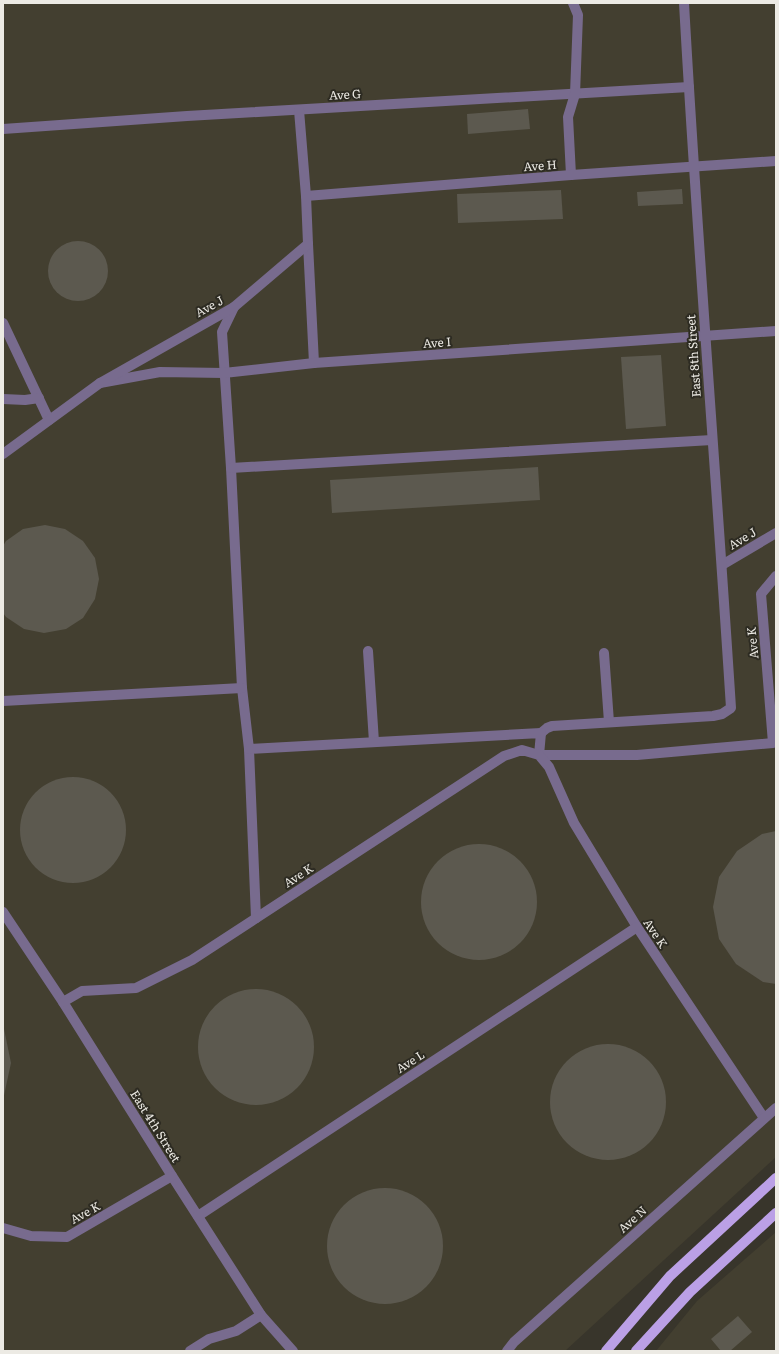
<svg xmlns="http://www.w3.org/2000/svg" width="779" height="1354" font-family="Literata,serif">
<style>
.built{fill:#433f30}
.building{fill:#5c594f}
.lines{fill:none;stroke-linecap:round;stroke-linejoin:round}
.minor{stroke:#786b8e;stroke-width:10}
.major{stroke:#bba0e6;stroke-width:10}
.labels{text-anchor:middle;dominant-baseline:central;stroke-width:4;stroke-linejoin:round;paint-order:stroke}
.street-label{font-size:12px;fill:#eceae4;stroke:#2d2b22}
</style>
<rect width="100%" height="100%" fill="#38352b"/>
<g class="built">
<path d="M3 3H776V1157L565 1351H3Z"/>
<path d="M776 1232V1351H656L697 1301Z"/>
</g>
<g class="building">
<path d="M528 109 530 129 468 134 467 114Z"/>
<path d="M682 189 683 204 638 206 637 192Z"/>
<path d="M561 190 563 219 458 223 457 194Z"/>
<circle cx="78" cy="271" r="30"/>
<path d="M661 355 666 426 626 429 621 357Z"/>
<path d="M538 467 540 500 332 513 330 480Z"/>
<path d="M45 525 65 529 83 541 95 558 99 579 95 599 83 618 66 629 44 633 24 629 6 617 3 613V546L6 541 23 529Z"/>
<circle cx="73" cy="830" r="53"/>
<path d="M776 831V984L763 982 736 964 719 939 713 907 719 877 737 851 762 834Z"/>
<circle cx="479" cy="902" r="58"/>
<circle cx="256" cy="1047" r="58"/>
<path d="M3 1024 11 1063 3 1100Z"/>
<circle cx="608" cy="1102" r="58"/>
<circle cx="385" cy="1246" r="58"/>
<path d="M738 1316 752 1332 730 1351H721L711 1339Z"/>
</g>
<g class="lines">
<g class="minor">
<path d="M3 129 187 116 689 87"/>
<path d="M571 175 568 117 575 94 578 15 573 3"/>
<path d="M306 196 571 175 776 161"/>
<path d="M308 244 314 363"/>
<path d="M234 307 222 332 231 468 242 688 249 749 256 918"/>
<path d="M3 323 49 420"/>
<path d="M100 383 160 372 224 373 314 363 776 331"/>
<path d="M3 399 25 400 39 398"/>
<path d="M3 454 100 383 234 307 308 244 306 196 299 110"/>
<path d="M231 468 712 440"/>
<path d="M722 565 776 533"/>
<path d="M368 651 374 742"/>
<path d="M604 653 609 722"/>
<path d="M3 701 242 688"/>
<path d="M541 733 547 728 552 726 713 716 722 714 731 708C716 473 697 238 684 3"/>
<path d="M249 749 541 733 539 755H637L773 743 761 594 776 576"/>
<path d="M3 912 63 1002 172 1176 261 1315 293 1351"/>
<path d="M63 1002 82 991 136 988 192 960 504 756 522 750 539 755 549 767 574 823 637 927 764 1118"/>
<path d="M198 1216 637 927"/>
<path d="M3 1228 31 1236 67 1237 172 1176"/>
<path d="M190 1351 209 1339 236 1331 261 1315"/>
<path d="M507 1351 514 1342 776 1108"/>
</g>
<g class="major">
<path d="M606 1351 670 1276 776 1178"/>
<path d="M636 1351 690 1292 776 1213"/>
</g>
</g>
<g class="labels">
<g class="street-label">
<text transform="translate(345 94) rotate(-3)">Ave G</text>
<text transform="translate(540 165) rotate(-4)">Ave H</text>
<text transform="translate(209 306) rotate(-29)">Ave J</text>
<text transform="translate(437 342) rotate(-4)">Ave I</text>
<text transform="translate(693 356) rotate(-94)">East 8th Street</text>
<text transform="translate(742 538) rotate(-31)">Ave J</text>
<text transform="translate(752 643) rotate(-95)">Ave K</text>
<text transform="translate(298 875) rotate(-33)">Ave K</text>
<text transform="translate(656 933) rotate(56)">Ave K</text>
<text transform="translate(410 1061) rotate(-33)">Ave L</text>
<text transform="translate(156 1126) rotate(58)">East 4th Street</text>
<text transform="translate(85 1212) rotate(-29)">Ave K</text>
<text transform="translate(632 1219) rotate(-42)">Ave N</text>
</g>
</g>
<rect width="779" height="1354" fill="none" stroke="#eceae4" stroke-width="8"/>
</svg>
